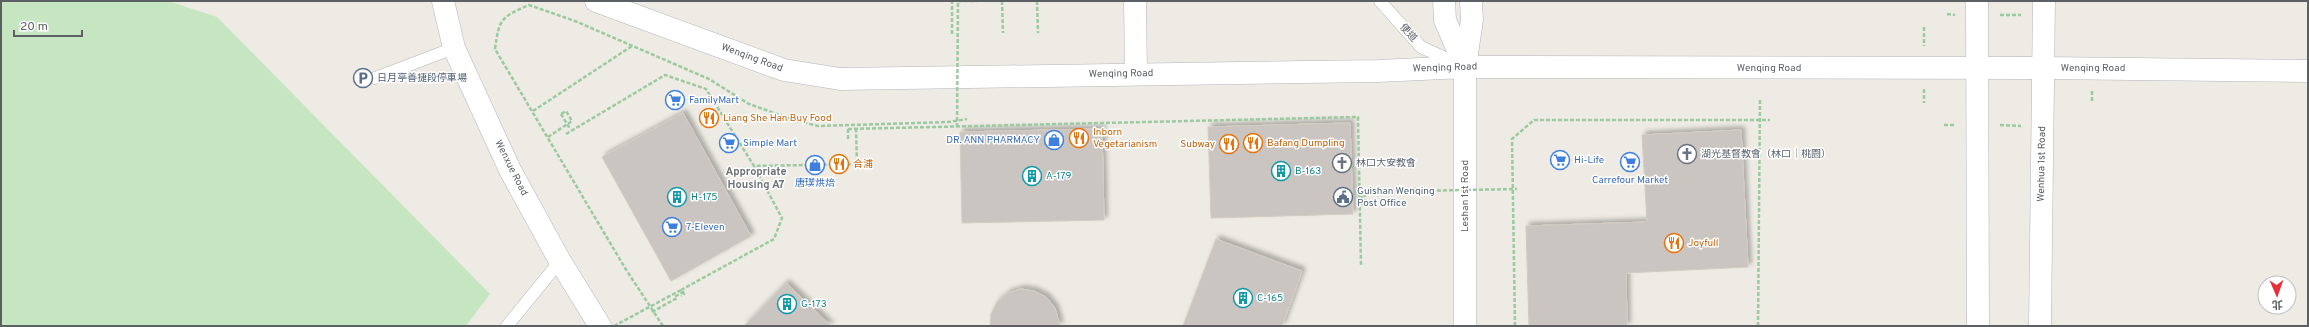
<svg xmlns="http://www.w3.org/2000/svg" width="2309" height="327" font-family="Overpass,'Noto Sans TC',sans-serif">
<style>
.green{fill:#c5e6c0}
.building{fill:#cac5c1;stroke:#d3ccc2;filter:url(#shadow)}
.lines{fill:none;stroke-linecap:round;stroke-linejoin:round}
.lane-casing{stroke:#b1b5b9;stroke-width:13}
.street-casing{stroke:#b1b5b9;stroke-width:23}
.secondary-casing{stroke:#b0b4b9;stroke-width:23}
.path{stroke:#9bc9a2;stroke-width:2.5;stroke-dasharray:4 2;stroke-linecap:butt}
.lane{stroke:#fff;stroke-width:12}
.street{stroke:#fff;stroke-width:22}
.secondary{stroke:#fff;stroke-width:22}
.path-bridge{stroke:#9bc9a2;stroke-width:2.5;stroke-dasharray:4 2;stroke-linecap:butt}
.labels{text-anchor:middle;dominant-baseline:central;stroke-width:3;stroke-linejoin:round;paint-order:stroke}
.street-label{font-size:10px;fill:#5c6064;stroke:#fff}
.service-label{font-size:10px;fill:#4e5e75;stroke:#fff;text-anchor:start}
.shop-label{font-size:10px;fill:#366cbe;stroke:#fff;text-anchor:start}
.food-label{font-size:10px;fill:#c56008;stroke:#fff;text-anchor:start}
.worship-label{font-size:10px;fill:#5b616d;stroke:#fff;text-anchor:start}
.culture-label{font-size:10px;fill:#0d838f;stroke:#fff;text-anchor:start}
.neighbourhood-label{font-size:11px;font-weight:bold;fill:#6d7276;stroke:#fff}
</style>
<defs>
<filter id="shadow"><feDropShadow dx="3.5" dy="-3.5" stdDeviation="2" flood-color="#0004"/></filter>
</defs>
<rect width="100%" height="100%" fill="#eeebe4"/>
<path class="green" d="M1 1H168L217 17 490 294 466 326H1Z"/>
<g class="building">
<path d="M683 113 751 236 671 281 602 157Z"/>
<path d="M1350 123 1353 214 1211 218 1208 127Z"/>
<path d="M1102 129 1104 220 962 223 960 132Z"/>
<path d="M1741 130 1748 267 1626 273 1627 326H1529L1526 226 1647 222 1642 135Z"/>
<path d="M1216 239 1302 271 1282 326H1183Z"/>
<path d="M786 283 831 326H744Z"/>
<path d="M1021 289 1034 291 1046 297 1055 308 1060 326H990L991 314 997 302 1008 293Z"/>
</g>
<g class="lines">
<defs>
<g id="lane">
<path d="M1380 1 1421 47 1456 63"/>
<path d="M375 78 454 48"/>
<path d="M507 326 560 261"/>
</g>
<g id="street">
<path d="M443 1 454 48 510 170 560 261 600 326"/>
<path d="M596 1 784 70 840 79 1378 71 1465 67V326"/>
<path d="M1135 1 1136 73"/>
<path d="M2043 68 2308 71"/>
</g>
<g id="secondary">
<path d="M1444 1 1445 20 1465 67"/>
<path d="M1977 1 1978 326"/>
<path d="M1465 67 2043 68"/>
<path d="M1465 67 1472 20 1471 1"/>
<path d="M2040 326 2044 1"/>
</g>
</defs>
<use href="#lane" class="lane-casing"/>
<use href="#street" class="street-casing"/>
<use href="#secondary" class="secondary-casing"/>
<g class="path">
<path d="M1002 1 1003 33"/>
<path d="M1037 1 1038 33"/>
<path d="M1947 14 1955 15"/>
<path d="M2000 15H2021"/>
<path d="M1924 27V46"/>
<path d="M952 34V1"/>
<path d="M1924 89V103"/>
<path d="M2092 91V102"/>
<path d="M533 111 632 46"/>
<path d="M1944 125H1955"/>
<path d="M2000 125 2021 126"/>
<path d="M848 129V140"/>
<path d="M566 134 665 75 706 89 754 166 857 164 856 129"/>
<path d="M548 137 572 121 566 111 561 114"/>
<path d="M1362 190V204H1365V192"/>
<path d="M1354 192 1416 189"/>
<path d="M681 290 774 239 782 218 754 166"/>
<path d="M652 312 677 298 676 296 685 291"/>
<path d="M663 326 625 268 495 49C499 19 501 17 529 5L575 21 709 79 749 104 794 120 818 126 949 122 967 119"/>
<path d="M1758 326 1760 98"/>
</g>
<use href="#lane" class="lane"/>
<use href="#street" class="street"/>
<use href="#secondary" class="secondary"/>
<g class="path-bridge">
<path d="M561 114 570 129"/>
<path d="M957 127 958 1H977"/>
<path d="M848 129 1358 117 1361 266"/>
<path d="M1359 192 1517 189"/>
<path d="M614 326 681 290 684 294 681 296"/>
<path d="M1515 326 1512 139 1534 120H1770"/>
</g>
</g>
<defs>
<symbol id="parking-ring" viewBox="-11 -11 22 22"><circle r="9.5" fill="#fff" stroke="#5c6f8a" stroke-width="1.5"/><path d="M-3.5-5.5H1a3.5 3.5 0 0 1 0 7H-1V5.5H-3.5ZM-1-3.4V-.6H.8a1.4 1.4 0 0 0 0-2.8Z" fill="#5c6f8a"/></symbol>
<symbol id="supermarket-ring" viewBox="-11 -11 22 22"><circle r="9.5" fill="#fff" stroke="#3f7fe0" stroke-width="1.5"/><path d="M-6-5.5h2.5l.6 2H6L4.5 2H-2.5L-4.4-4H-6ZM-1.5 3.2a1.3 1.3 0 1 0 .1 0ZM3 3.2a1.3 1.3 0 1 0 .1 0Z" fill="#3f7fe0"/></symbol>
<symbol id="restaurant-ring" viewBox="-11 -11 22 22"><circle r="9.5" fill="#fff" stroke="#e8710a" stroke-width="1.5"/><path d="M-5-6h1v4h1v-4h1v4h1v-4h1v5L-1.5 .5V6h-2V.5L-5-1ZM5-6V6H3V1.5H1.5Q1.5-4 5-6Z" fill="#e8710a"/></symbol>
<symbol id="shop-ring" viewBox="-11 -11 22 22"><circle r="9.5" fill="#fff" stroke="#3f7fe0" stroke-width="1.5"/><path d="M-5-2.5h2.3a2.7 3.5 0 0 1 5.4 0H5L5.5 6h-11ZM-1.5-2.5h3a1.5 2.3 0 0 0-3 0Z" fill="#3f7fe0"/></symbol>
<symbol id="church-ring" viewBox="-11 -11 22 22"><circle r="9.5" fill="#fff" stroke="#6b7280" stroke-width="1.5"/><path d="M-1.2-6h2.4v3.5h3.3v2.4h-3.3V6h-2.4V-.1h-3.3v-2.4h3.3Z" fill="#6b7280"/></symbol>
<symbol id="building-ring" viewBox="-11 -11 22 22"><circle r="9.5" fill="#fff" stroke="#0f9aa8" stroke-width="1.5"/><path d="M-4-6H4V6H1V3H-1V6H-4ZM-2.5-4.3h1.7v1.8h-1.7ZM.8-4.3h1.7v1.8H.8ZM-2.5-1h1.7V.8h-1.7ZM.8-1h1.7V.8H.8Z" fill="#0f9aa8"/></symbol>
<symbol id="civic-ring" viewBox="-11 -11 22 22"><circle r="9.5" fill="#fff" stroke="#5c6f8a" stroke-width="1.5"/><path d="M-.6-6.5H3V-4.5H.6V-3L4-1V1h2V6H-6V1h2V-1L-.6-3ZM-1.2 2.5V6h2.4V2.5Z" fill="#5c6f8a"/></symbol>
</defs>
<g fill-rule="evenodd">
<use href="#parking-ring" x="352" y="67" width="22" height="22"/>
<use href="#supermarket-ring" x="664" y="89" width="22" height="22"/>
<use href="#restaurant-ring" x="698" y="107" width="22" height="22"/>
<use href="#restaurant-ring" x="1068" y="127" width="22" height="22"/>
<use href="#shop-ring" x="1043" y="129" width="22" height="22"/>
<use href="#supermarket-ring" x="718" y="132" width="22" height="22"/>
<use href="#restaurant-ring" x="1242" y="132" width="22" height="22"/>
<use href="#restaurant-ring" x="1218" y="133" width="22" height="22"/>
<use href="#church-ring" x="1676" y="143" width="22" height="22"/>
<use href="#supermarket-ring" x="1549" y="149" width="22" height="22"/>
<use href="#supermarket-ring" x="1619" y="151" width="22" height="22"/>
<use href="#church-ring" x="1331" y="152" width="22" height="22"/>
<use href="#restaurant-ring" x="828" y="153" width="22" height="22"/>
<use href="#shop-ring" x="804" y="154" width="22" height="22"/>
<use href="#building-ring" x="1270" y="160" width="22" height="22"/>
<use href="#building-ring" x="1021" y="165" width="22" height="22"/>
<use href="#building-ring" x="666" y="186" width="22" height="22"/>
<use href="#civic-ring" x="1332" y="186" width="22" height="22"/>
<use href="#supermarket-ring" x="661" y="216" width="22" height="22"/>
<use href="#restaurant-ring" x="1663" y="232" width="22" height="22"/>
<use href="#building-ring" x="1232" y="287" width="22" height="22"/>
<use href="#building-ring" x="776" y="293" width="22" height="22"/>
</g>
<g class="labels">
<g class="street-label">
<text transform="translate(1408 33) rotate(48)">便道</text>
<text transform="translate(752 58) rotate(20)">Wenqing Road</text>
<text transform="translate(1445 68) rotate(-2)">Wenqing Road</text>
<text x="1769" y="68">Wenqing Road</text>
<text x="2093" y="68">Wenqing Road</text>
<text transform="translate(1121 74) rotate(-1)">Wenqing Road</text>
<text transform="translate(2042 164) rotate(-89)">Wenhua 1st Road</text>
<text transform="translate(511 168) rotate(63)">Wenxue Road</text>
<text transform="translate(1465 196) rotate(-90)">Leshan 1st Road</text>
</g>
<g class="service-label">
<text x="377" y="78">日月亭善捷段停車場</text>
<text x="1357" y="191">Guishan Wenqing<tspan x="1357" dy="12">Post Office</tspan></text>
</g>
<g class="shop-label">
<text x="689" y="100">FamilyMart</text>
<text x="1040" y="140" text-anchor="end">DR. ANN PHARMACY</text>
<text x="743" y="143">Simple Mart</text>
<text x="1574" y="160">Hi-Life</text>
<text x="1630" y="180" text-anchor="middle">Carrefour Market</text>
<text x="815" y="183" text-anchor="middle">唐璞烘焙</text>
<text x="686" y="227">7-Eleven</text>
</g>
<g class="food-label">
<text x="723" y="118">Liang She Han Buy Food</text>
<text x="1093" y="132">Inborn<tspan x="1093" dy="12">Vegetarianism</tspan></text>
<text x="1267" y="143">Bafang Dumpling</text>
<text x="1215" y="144" text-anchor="end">Subway</text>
<text x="853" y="164">合浦</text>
<text x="1688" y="243">Joyfull</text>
</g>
<g class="worship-label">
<text x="1701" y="154">湖光基督教會（林口｜桃園）</text>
<text x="1356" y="163">林口大安教會</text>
</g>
<g class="culture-label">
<text x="1295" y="171">B-163</text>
<text x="1046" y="176">A-179</text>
<text x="691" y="197">H-175</text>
<text x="1257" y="298">C-165</text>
<text x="801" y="304">G-173</text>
</g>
<g class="neighbourhood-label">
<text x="756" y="172">Appropriate<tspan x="756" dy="13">Housing A7</tspan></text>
</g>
</g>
<rect width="2309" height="327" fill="none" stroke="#5c6064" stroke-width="4"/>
<g transform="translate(2277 295) rotate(178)"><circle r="19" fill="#ffffff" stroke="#bebfc1"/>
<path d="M0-3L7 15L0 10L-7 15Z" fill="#e73138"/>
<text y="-6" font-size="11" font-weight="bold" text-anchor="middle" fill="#5c6064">北</text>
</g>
<path d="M14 30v6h68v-6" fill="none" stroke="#5c6064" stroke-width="2"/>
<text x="20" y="30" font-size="12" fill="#5c6064" stroke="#ffffff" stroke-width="3" paint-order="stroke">20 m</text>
</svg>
